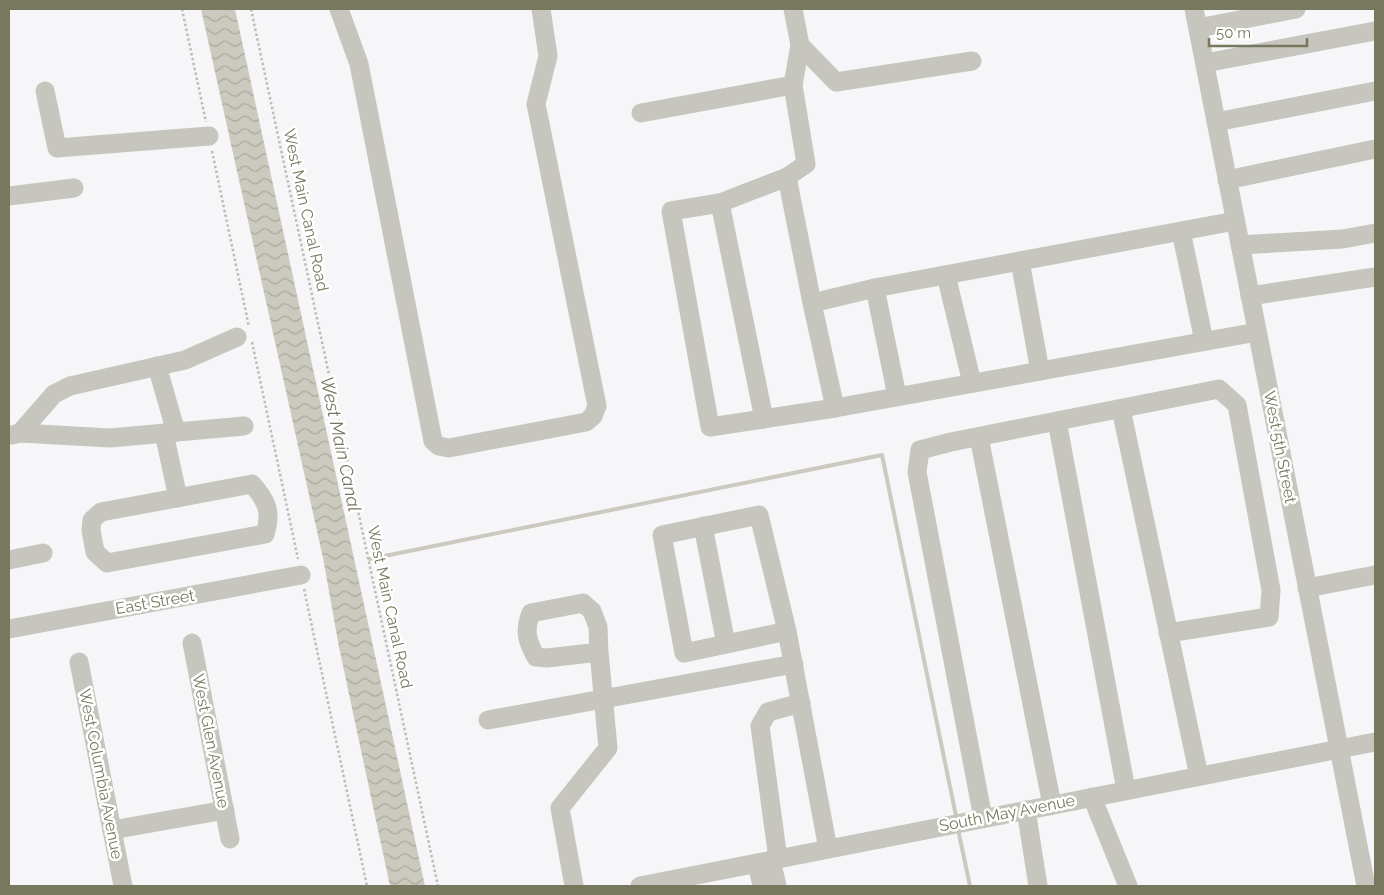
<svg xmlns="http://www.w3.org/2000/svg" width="1384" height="895" font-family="Raleway,sans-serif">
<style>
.water{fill:url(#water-waves)}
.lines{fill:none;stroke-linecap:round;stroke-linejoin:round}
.stream{stroke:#cccabf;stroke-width:4}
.path{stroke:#bdbdb7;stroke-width:2.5;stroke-dasharray:2.5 2.5;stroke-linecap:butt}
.minor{stroke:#c6c6be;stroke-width:19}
.labels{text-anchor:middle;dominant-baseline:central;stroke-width:5;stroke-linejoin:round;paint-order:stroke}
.street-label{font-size:16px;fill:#78785f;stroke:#fff}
.water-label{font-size:18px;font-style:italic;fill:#78755f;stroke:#fff}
</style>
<defs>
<pattern id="water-waves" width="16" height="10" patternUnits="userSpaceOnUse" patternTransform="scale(1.25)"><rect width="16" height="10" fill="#cccabf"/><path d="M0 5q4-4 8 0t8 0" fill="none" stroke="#aaa99e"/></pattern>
</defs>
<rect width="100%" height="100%" fill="#f6f5f7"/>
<path class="water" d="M201 9H235L425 886H390L339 647 323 558Z"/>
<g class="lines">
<g class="stream">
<path d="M370 559 882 455 956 816"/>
<path d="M959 834 970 886"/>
</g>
<g class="path">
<path d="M182 9 206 122"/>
<path d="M251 9 438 886"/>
<path d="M212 151 249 327"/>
<path d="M252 342 298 559"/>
<path d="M304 589 367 886"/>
</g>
<g class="minor">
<path d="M339 9 359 64 433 441 439 446 449 448 586 422 593 416 597 406 536 104 548 56 541 9"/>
<path d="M793 9 800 45"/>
<path d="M1194 9 1366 886"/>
<path d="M1198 28 1296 9"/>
<path d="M1205 63 1375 31"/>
<path d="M793 85 806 164 787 177 720 203 671 211 710 427 835 408 1257 332"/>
<path d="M45 91 57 148 209 136"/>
<path d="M641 113 793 85 800 45 836 82 972 61"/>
<path d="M1216 122 1375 91"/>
<path d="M787 177 812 303 835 408"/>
<path d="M1227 180 1375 149"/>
<path d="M9 196 74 188"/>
<path d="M720 203 764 419"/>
<path d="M1181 231 1204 341"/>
<path d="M1240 245 1343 239 1375 233"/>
<path d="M1020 261 1040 371"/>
<path d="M946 275 972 383"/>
<path d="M1250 296 1375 277"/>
<path d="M812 303 875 288"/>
<path d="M157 366 176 432"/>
<path d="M897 396 875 288 1235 221"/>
<path d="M1121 409 1199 776"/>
<path d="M1057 421 1126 790"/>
<path d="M20 433 54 394 70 386 185 360 237 337"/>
<path d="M164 433 178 498"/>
<path d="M12 435 20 433 110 438 244 426"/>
<path d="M979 437 1052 805"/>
<path d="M252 484C267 501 272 512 265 534L107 563 95 552 91 530 92 520 101 512Z"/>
<path d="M703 526 726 644"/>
<path d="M9 560 43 553"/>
<path d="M1307 588 1375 575"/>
<path d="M9 629 301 575"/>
<path d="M787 631 684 653 662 535 759 515 787 631 828 849"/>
<path d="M192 643 230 839"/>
<path d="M79 662 123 886"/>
<path d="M488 720 794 664"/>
<path d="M1092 797 1128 886"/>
<path d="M1026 810 1038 886"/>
<path d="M983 818 917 472 920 450 951 442 1219 389 1237 405 1271 590 1269 617 1168 633"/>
<path d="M112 830 225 810"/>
<path d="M778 859 760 726 768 712 801 703"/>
<path d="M771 860 777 886"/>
<path d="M757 863 762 886"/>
<path d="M574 886 560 808 608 748 599 652 598 627 592 611 583 603 531 613C524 631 527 641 536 657L547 658 599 652"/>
<path d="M640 886 1375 742"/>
</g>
</g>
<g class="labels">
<g class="street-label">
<text transform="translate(306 210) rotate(78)">West Main Canal Road</text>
<text transform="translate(1280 447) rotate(79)">West 5th Street</text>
<text transform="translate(155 602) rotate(-10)">East Street</text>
<text transform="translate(390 607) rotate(78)">West Main Canal Road</text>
<text transform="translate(211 741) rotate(79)">West Glen Avenue</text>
<text transform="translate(101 774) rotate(79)">West Columbia Avenue</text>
<text transform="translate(1007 813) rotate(-11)">South May Avenue</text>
</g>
<g class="water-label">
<text transform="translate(341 444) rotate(78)">West Main Canal</text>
</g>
</g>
<rect width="1384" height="895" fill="none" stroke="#78785f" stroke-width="20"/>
<path d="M1209 38v8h98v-8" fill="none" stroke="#78785f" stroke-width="2.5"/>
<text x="1216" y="38" font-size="15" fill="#78785f" stroke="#ffffff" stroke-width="4" paint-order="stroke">50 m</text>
</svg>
